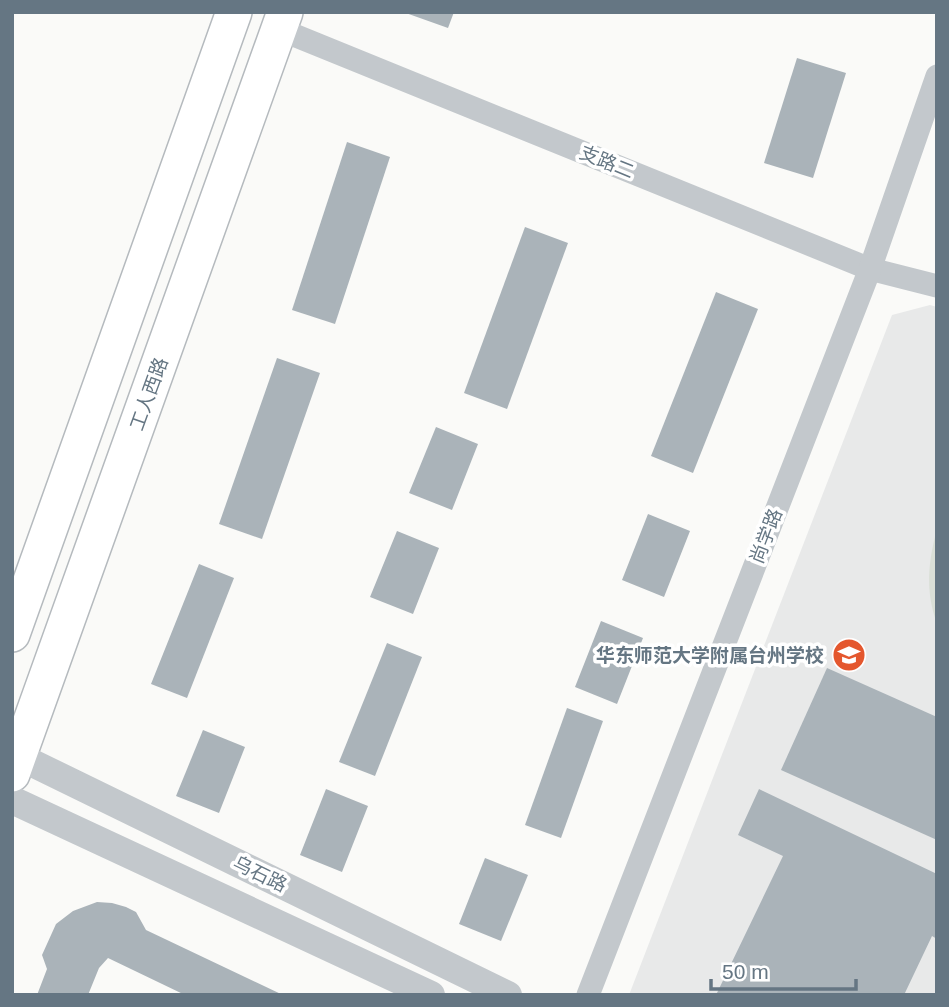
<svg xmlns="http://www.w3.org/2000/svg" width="949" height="1007" font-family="Helvetica,'Noto Sans SC',sans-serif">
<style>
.built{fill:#e8e9e9}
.green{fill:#dadfd7}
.building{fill:#aab3b9}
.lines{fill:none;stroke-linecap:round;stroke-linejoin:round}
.primary-casing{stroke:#b5babe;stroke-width:38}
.minor{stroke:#c3c8cc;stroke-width:23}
.tertiary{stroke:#c3c8cc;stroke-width:28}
.primary{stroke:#fff;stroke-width:35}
.labels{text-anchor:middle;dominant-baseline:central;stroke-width:7;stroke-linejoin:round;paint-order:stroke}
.street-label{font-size:19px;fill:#657683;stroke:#fff}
.poi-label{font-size:19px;font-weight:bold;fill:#657683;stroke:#fff;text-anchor:end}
</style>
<rect width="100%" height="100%" fill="#fafaf8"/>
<path class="built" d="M930 305 937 307V995H629L892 315Z"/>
<path class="green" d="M937 529V624C925 591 928 562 937 529Z"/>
<g class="building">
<path d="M403 12H454L448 28Z"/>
<path d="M797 58 846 73 813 178 764 163Z"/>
<path d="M347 142 390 157 335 324 292 310Z"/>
<path d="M525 227 568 243 507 409 464 393Z"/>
<path d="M716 292 758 309 693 473 651 456Z"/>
<path d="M277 358 320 373 262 539 219 524Z"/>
<path d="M436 427 478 444 452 510 409 493Z"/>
<path d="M648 514 690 531 664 597 622 580Z"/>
<path d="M397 531 439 548 413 614 370 597Z"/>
<path d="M199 564 234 578 187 698 151 684Z"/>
<path d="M601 621 643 638 617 704 575 687Z"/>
<path d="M387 643 422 657 375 776 339 762Z"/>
<path d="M827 668 937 717V840L781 770Z"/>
<path d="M567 708 603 721 561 838 525 825Z"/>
<path d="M203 730 245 747 219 813 176 796Z"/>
<path d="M326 789 368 806 342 872 300 855Z"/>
<path d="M759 789 937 874V939L932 936 904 995H716L783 856 738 835Z"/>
<path d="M485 858 528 875 501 941 459 924Z"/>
<path d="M97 902 112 903 126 907 136 912 146 930 283 995H185L108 958 99 968 88 995H37L47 969 42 955 56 924 73 911Z"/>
</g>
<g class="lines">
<defs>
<g id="primary">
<path d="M12 634 234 12"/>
<path d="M12 774 285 12"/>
</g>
</defs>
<use href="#primary" class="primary-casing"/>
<g class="minor">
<path d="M279 29 870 269 937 286"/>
<path d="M588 995 870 269 937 76"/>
</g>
<g class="tertiary">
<path d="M12 759 20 757 508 995"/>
<path d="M12 800 431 995"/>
</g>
<use href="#primary" class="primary"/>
</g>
<defs>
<symbol id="school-disc" viewBox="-11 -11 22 22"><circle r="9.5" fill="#e4572e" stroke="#fff"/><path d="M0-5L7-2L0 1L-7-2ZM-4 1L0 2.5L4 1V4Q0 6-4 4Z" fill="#fff"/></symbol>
</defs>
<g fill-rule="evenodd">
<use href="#school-disc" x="830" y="636" width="38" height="38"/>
</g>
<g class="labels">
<g class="street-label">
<text transform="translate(607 162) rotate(22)">支路二</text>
<text transform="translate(149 394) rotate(-70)">工人西路</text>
<text transform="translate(766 536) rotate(-69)">尚学路</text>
<text transform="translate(260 874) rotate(26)">乌石路</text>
</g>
<g class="poi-label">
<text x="824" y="655">华东师范大学附属台州学校</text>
</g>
</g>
<rect width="949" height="1007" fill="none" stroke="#657683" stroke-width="28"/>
<path d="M711 979v10h145v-10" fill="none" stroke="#657683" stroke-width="3.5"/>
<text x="722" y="979" font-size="21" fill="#657683" stroke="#ffffff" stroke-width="5" paint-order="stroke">50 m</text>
</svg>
